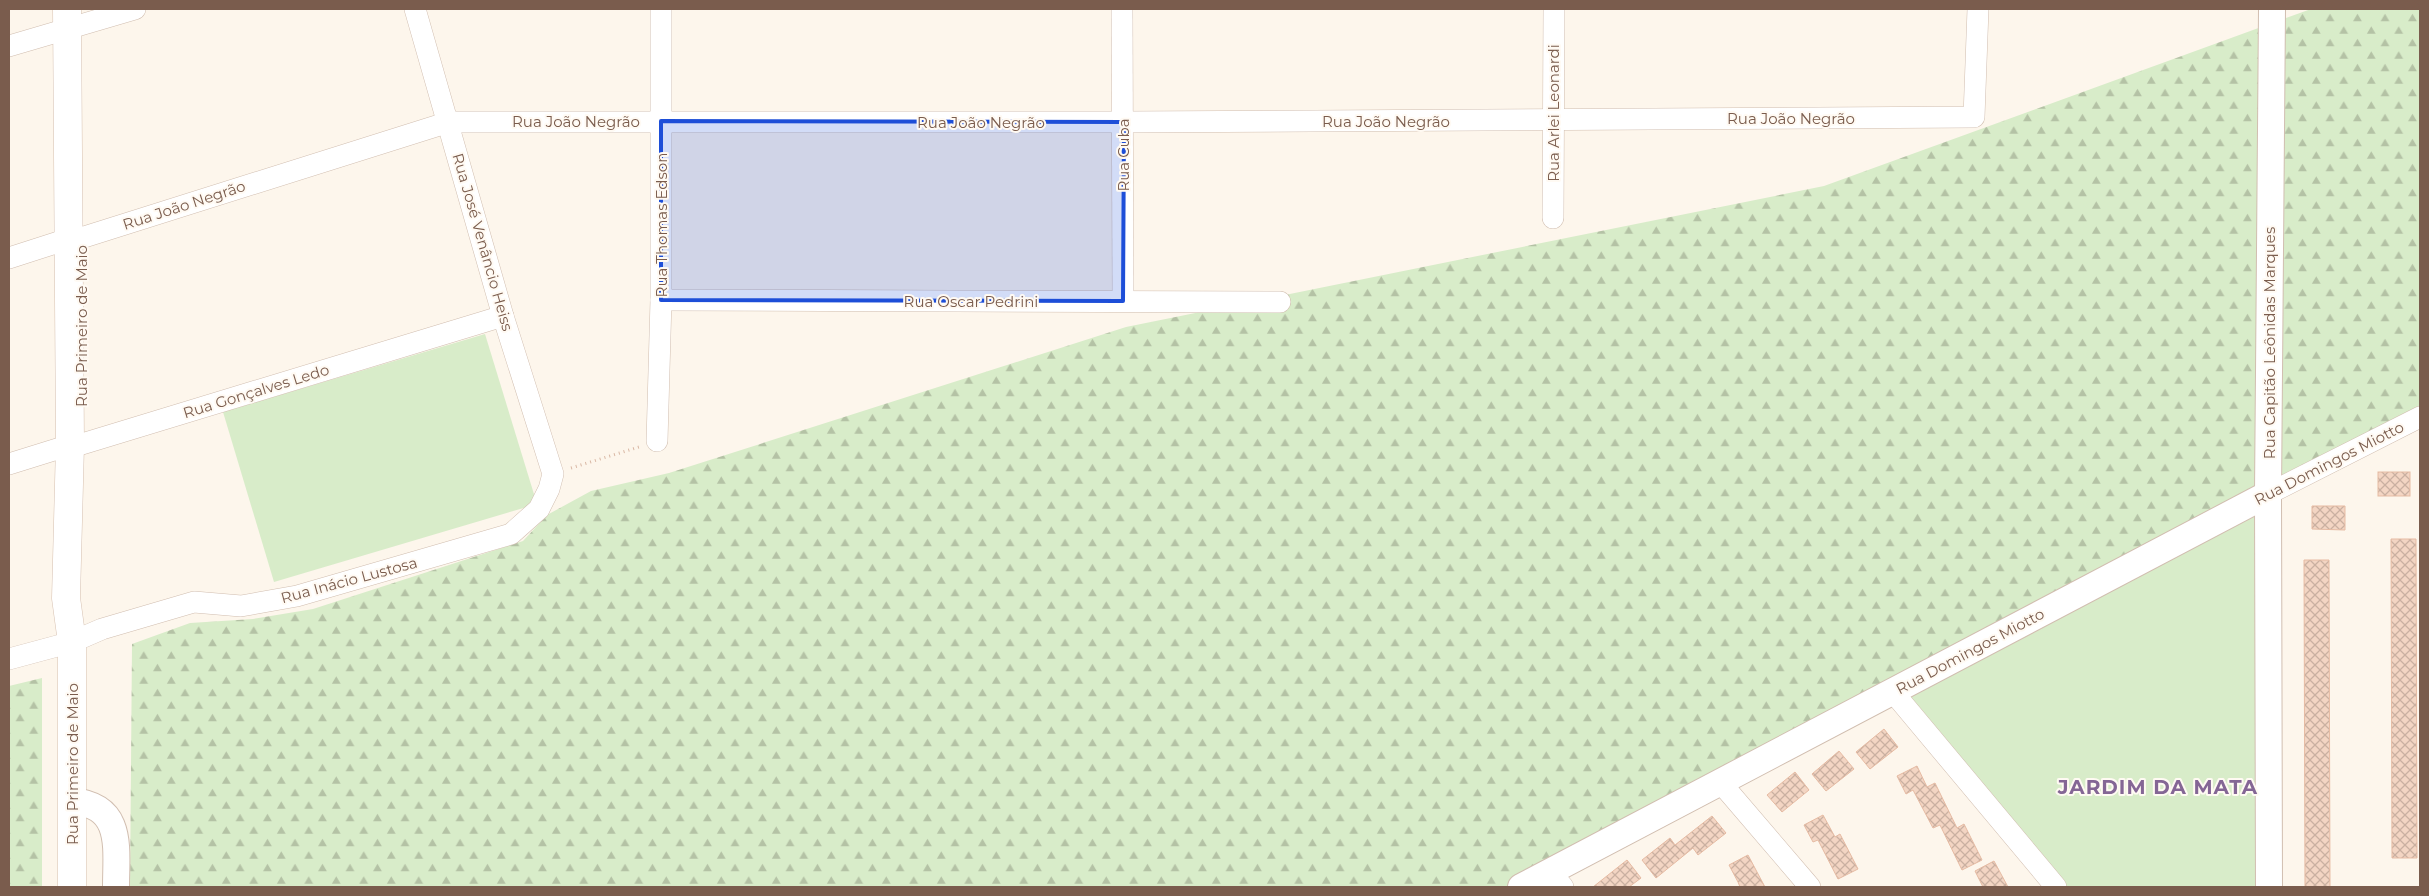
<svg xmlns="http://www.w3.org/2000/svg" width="2429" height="896" font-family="Montserrat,sans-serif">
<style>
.forest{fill:url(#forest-firs)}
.green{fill:#d8ecc9}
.building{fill:url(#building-cross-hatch);stroke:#e6bba3}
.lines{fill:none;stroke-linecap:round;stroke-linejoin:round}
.minor-casing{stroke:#d1beb0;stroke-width:22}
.tertiary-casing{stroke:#d1beb0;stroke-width:28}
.secondary-casing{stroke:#d6c0b0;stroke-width:29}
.path{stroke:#d9b8a5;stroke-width:3;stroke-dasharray:1 4;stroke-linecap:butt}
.minor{stroke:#fff;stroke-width:21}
.tertiary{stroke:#fff;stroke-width:26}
.secondary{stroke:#fff;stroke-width:28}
.marked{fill:#1d4ed8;fill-opacity:0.2;stroke:#1d4ed8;stroke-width:4;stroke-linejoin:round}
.labels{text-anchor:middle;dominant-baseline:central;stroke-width:4;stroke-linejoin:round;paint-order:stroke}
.street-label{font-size:15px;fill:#7a5c4d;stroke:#fffaf3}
.district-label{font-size:20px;font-weight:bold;letter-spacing:1px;fill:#846695;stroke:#fffaf3}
</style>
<defs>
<pattern id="forest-firs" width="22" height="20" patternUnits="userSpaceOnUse" patternTransform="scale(1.25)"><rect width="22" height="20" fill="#d8ecc9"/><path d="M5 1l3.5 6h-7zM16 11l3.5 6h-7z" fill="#b4c2a5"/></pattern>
<pattern id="building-cross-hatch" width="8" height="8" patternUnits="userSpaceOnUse" patternTransform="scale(1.25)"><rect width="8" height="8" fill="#f3d5c3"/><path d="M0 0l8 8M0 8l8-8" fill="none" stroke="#cab0a1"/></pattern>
</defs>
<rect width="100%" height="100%" fill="#fdf6ec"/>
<g class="forest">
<path d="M2311 9H2420V412L1519 887H130L132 644 190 623 253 619 313 609 523 541 547 515 591 491 669 473 1126 327 1824 186Z"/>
<path d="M42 678V887H9V686Z"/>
</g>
<g class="green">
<path d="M485 334 537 504 274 582 223 412Z"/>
<path d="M2261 504 2262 887H2063L1902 692Z"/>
</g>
<g class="building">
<rect x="2378" y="472" width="32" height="24"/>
<path d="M2312 506H2345V530L2312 529Z"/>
<path d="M2391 539H2416L2417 858H2392Z"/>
<path d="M2304 560H2329L2330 887H2305Z"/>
<path d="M1884 729 1898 747 1870 769 1856 752Z"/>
<path d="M1839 751 1854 769 1826 791 1812 774Z"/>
<path d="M1917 766 1927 787 1935 783 1957 828 1964 824 1982 860 1962 870 1940 825 1933 828 1913 790 1906 794 1897 776Z"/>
<path d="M1795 772 1809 790 1782 812 1767 795Z"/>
<path d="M1823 815 1835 837 1840 834 1858 869 1838 879 1818 840 1813 842 1804 825Z"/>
<path d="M1712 816 1726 833 1698 855 1693 848 1656 878 1642 860 1670 838 1675 845Z"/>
<path d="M1748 855 1757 872 1765 887H1740L1738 882 1729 865Z"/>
<path d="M1627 860 1641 878 1629 887H1593Z"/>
<path d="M1994 861 2008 887H1983L1975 871Z"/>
</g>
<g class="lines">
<defs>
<g id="minor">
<path d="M1122 9 1123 301"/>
<path d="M9 46 135 9"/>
<path d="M1553 218 1554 9"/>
<path d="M9 258 68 239 81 238 449 122H1124L1974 117 1978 9"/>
<path d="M661 300 1280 302"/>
<path d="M657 441 661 300V9"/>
<path d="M9 464 70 445 82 444 503 316"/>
<path d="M2268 494 2420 417"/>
<path d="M9 659 72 642 102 629 194 602 241 606 297 596 511 534 539 509 549 489 553 474 503 316 415 9"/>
<path d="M1893 692 2056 887"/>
<path d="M1721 783 1810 887"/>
<path d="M1550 872 1563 887"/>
</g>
<g id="tertiary">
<path d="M72 801C124 806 116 847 116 887"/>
<path d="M1521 887 2268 494"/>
<path d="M2269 887 2268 494 2272 9"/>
</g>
<path id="secondary" d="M67 9 70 445 66 598 72 642V887"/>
</defs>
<use href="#minor" class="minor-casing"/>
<use href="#tertiary" class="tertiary-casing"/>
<use href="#secondary" class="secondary-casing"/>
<path class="path" d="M571 468 639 447"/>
<use href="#minor" class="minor"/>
<use href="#tertiary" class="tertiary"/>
<use href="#secondary" class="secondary"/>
</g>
<path class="marked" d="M661 121 1124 122 1123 301 661 300Z"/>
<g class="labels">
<g class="street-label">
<text transform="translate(1553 113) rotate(-90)">Rua Arlei Leonardi</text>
<text x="1791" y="118">Rua João Negrão</text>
<text x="576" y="121">Rua João Negrão</text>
<text x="1386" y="121">Rua João Negrão</text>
<text x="981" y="122">Rua João Negrão</text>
<text transform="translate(1123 155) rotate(-90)">Rua Cuba</text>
<text transform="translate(184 205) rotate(-18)">Rua João Negrão</text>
<text transform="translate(661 225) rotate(-90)">Rua Thomas Edson</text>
<text transform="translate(483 242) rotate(74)">Rua José Venâncio Heiss</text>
<text x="971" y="301">Rua Oscar Pedrini</text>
<text transform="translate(81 326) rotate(-90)">Rua Primeiro de Maio</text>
<text transform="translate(2269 343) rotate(-90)">Rua Capitão Leônidas Marques</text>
<text transform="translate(256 391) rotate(-17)">Rua Gonçalves Ledo</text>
<text transform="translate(2329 463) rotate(-27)">Rua Domingos Miotto</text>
<text transform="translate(349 580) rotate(-15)">Rua Inácio Lustosa</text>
<text transform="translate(1970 651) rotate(-28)">Rua Domingos Miotto</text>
<text transform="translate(72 764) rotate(-90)">Rua Primeiro de Maio</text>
</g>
<g class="district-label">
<text x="2158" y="787">JARDIM DA MATA</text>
</g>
</g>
<rect width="2429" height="896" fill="none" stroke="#7a5c4d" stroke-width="20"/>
</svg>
